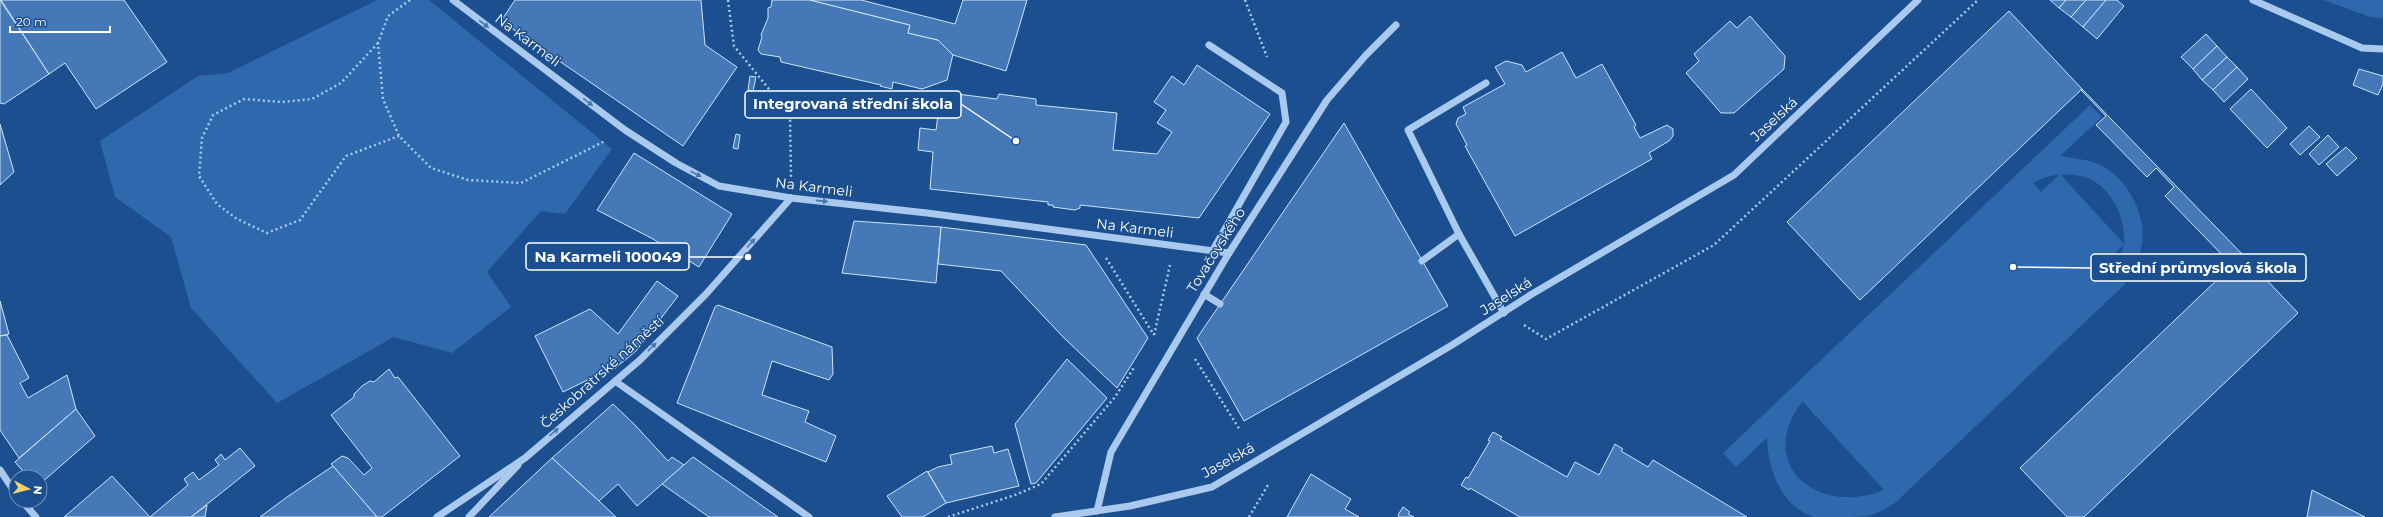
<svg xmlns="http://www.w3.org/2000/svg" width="2383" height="517" font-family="Montserrat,sans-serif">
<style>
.green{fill:#2e69ad;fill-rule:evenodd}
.building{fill:#4478b7;stroke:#cfe3fa}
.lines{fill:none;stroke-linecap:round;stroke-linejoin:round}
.path{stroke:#a9c9ee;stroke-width:2.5;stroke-dasharray:2 3;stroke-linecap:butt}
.minor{stroke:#a9c9ee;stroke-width:7}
.oneway{fill:#4674ac}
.labels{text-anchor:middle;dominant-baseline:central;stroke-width:3;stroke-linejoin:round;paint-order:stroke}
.street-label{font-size:14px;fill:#fff;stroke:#1b4f8f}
.leader{fill:none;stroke:#fff;stroke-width:1.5}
.callout-dot{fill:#fff;stroke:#1b4f8f;stroke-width:1.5}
.callout{fill:#1b4f8f;stroke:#fff;stroke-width:1.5}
.callout-label{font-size:15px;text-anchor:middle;font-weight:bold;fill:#fff}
</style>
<rect width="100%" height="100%" fill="#1b4f8f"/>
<g class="green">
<path d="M377 0H429L612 149 565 214 541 211 487 272 511 307 452 353 394 337 277 403 191 308 171 237 115 197 100 141 198 76 228 73Z"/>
<path d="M2324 0H2383V18L2370 17Z"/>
<path d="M2090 105 2102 117 2060 156C2072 158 2084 159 2096 163 2127 176 2149 216 2141 249 2137 263 2131 273 2124 285L1895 503C1872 517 1869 517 1841 517 1833 517 1822 517 1814 517 1780 506 1768 468 1767 438L1736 467 1723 453ZM2060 174 2041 192 2033 183 2046 177ZM2061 175C2102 170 2126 208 2124 244ZM2124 245 2119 260 2110 273 2102 264ZM1802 402H1803L1884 490C1819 517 1754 465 1802 402Z"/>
</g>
<g class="building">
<path d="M0 0 49 74 4 104 0 103Z"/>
<path d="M1 0H124L167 62 96 109 65 63 49 74Z"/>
<path d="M515 0H701L705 45 737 67 683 146 501 21Z"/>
<path d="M772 0H810L910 25 908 33 938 40 953 54 947 80 922 89 893 82 892 89 880 86 881 85 781 62 780 57 761 54 758 50 762 37 761 35 768 18V8L771 7Z"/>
<path d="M810 0H861L955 24 963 0H1027L1006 71 953 55 938 40 908 33 910 25Z"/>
<path d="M2050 0H2066L2059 8Z"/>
<path d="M2066 0H2086L2071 17 2059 8Z"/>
<path d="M2086 0H2106L2083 27 2071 17Z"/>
<path d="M2106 0H2117L2124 6 2097 39 2083 27Z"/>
<path d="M2009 11 2082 89 1860 300 1787 222Z"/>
<path d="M1750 16 1785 56 1784 69 1734 113H1721L1686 73 1699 61 1694 54 1730 21 1737 28Z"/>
<path d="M2206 34 2217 46 2193 69 2181 57Z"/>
<path d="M2217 46 2227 57 2202 80 2193 69Z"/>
<path d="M1562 52 1576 78 1602 64 1636 125 1634 127 1640 138 1667 125 1673 129V136L1669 141 1649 153 1652 159 1515 236 1465 146 1467 145 1456 124 1458 118 1466 114 1463 107 1505 84 1495 67 1506 61 1522 65 1526 72Z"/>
<path d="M2227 57 2237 67 2213 90 2202 80Z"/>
<path d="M1197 65 1270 114 1199 218 1080 205V208L1075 210 1053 207V205H1048V202L930 189 933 152 918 150 920 128 936 130 941 92 997 99 999 94 1036 99V105L1117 113 1113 150 1157 154 1172 132 1157 123 1166 110 1154 102 1172 76 1184 85Z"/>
<path d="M2237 67 2248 79 2224 102 2213 90Z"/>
<path d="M2359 69 2383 76V84L2378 95 2353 85Z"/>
<path d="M750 76 756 77 753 91 748 90Z"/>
<path d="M2082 89 2243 255 2232 265 2165 196 2174 187 2156 168 2147 177 2096 125 2106 116 2081 90Z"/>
<path d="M2251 89 2287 128 2267 148 2230 109Z"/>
<path d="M1344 123 1448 306 1244 421 1197 338Z"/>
<path d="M0 124 14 172 0 185Z"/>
<path d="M2309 126 2320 137 2300 155 2290 144Z"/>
<path d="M736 134 740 135 738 149 733 148Z"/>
<path d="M2328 135 2339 147 2319 165 2309 154Z"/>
<path d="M2346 147 2357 158 2337 176 2326 164Z"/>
<path d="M634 153 732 214 699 267 653 239 597 210Z"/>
<path d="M854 221 941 227 936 283 842 273Z"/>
<path d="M941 227 1086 245 1148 338 1117 388 1064 338 1001 271 938 264Z"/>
<path d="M2243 255 2298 313 2084 517H2067L2020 468Z"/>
<path d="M657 281 678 296 636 351 613 370 612 368 563 392 535 336 590 309 618 334Z"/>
<path d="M0 301 9 334 0 336Z"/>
<path d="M718 305 832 347 833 374 829 380 772 361 762 395 809 411 805 422 836 436 826 462 677 403 715 307Z"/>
<path d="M7 335 29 378 20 383 28 398 67 375 76 409 19 458 0 430V336Z"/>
<path d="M1067 359 1107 398 1036 483 1031 484 1015 424Z"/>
<path d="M389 369 395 378 398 377 460 456 382 517H377L331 464 342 456 348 458 364 475 372 468 331 415 354 397V394L362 386 370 381 374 382Z"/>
<path d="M613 404 635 425 668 461 672 457 684 465 637 506 618 484 599 501 552 458Z"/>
<path d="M76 409 95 436 40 484V477H28L15 462Z"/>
<path d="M1493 432 1502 437 1500 439 1567 477 1575 462 1599 475 1615 444 1623 449 1621 451 1648 467 1653 460 1747 517H1520L1470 488 1469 490 1461 485 1466 477 1468 478 1490 441 1488 440Z"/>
<path d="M992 446 994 453 1008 449 1019 486 946 503 928 472 938 467 952 464 950 455Z"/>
<path d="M240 448 255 466 191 517H64L112 476 150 517 188 485 184 479 193 472 199 480 219 465 215 460 221 454 225 460Z"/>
<path d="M693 457 778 517H709L662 484Z"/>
<path d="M552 458 599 501 616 517H489Z"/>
<path d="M333 466 377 517H260L287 497Z"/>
<path d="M927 471 946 503 923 517H902L887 496Z"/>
<path d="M1311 474 1351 499 1345 509 1359 517H1287Z"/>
<path d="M2312 490 2365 517H2307Z"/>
<path d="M207 505 205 517H191Z"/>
<path d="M1403 507 1410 512 1408 514 1414 517H1399L1398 515Z"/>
</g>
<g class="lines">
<g class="path">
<path d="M410 0 388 16 378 43 383 99 399 136 431 168 468 180 521 183 605 141"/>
<path d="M728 0 734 46 790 115 791 177"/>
<path d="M1245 0 1267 57"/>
<path d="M378 43 341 83 312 99 282 102 244 99 213 115 202 138 199 176 217 204 237 219 267 233 300 220 346 156 399 136"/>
<path d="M1106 258 1154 335"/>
<path d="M1524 325 1546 339 1714 245 1978 0"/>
<path d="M1154 335 1170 265"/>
<path d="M1195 359 1240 430"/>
<path d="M948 517 1015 495 1041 484 1115 397 1135 366"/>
<path d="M1249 517 1268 485"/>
</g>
<g class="minor">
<path d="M453 0 625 130 676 163 719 186 791 198 927 213 1229 253"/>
<path d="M2253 0 2362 48 2383 49"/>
<path d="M1209 45 1282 93 1286 122 1213 250"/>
<path d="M1486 83 1408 130 1459 234 1504 313"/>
<path d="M1422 261 1459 234"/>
<path d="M1204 294 1220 304"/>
<path d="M615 381 809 517"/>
<path d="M0 470 16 494"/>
<path d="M22 501 36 517"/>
<path d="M1097 511 1111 452 1229 253 1327 100 1366 55 1396 25"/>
<path d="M437 517 525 458 640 360 706 294 791 198"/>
<path d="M469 517 518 465"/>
<path d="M1055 517 1130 506 1212 487 1452 345 1532 294 1734 175 1918 0"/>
</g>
</g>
<defs><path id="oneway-solid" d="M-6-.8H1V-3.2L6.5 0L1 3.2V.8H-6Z"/></defs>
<g class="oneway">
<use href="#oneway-solid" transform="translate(484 24) rotate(37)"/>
<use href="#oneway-solid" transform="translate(588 102) rotate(37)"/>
<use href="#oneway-solid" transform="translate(696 174) rotate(28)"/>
<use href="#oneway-solid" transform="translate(822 201) rotate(6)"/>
<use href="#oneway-solid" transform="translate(751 243) rotate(-48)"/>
<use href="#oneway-solid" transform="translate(652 347) rotate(-45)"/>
<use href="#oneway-solid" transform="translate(554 432) rotate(-41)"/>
</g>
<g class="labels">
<g class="street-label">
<text transform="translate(528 40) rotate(37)">Na Karmeli</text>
<text transform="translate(1774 119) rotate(-43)">Jaselská</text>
<text transform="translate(814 187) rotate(7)">Na Karmeli</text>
<text transform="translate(1135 228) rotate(7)">Na Karmeli</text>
<text transform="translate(1216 250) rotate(-58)">Tovačovského</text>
<text transform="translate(1506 296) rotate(-32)">Jaselská</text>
<text transform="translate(602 372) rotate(-42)">Českobratrské náměstí</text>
<text transform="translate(1228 460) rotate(-29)">Jaselská</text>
</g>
</g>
<path class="leader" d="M1016 141L961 104M748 257L689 257M2013 267L2091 268"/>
<g class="callout-dot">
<circle cx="1016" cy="141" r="4"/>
<circle cx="748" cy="257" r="4"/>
<circle cx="2013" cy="267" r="4"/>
</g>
<g class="callout">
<rect x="745" y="91" width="216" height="27" rx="4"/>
<rect x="526" y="243" width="163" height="27" rx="4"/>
<rect x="2091" y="254" width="215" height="27" rx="4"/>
</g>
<g class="callout-label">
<text x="853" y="109">Integrovaná střední škola</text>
<text x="608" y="262">Na Karmeli 100049</text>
<text x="2198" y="273">Střední průmyslová škola</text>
</g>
<g transform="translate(28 489) rotate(97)"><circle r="19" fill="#1b4f8f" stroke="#7695bc"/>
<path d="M0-3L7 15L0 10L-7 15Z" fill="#ffd166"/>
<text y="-6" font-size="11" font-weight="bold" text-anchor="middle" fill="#ffffff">N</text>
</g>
<path d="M10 26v6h100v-6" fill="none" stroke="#ffffff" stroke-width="2"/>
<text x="16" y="26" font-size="12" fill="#ffffff" stroke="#1b4f8f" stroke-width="3" paint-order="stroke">20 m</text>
</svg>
